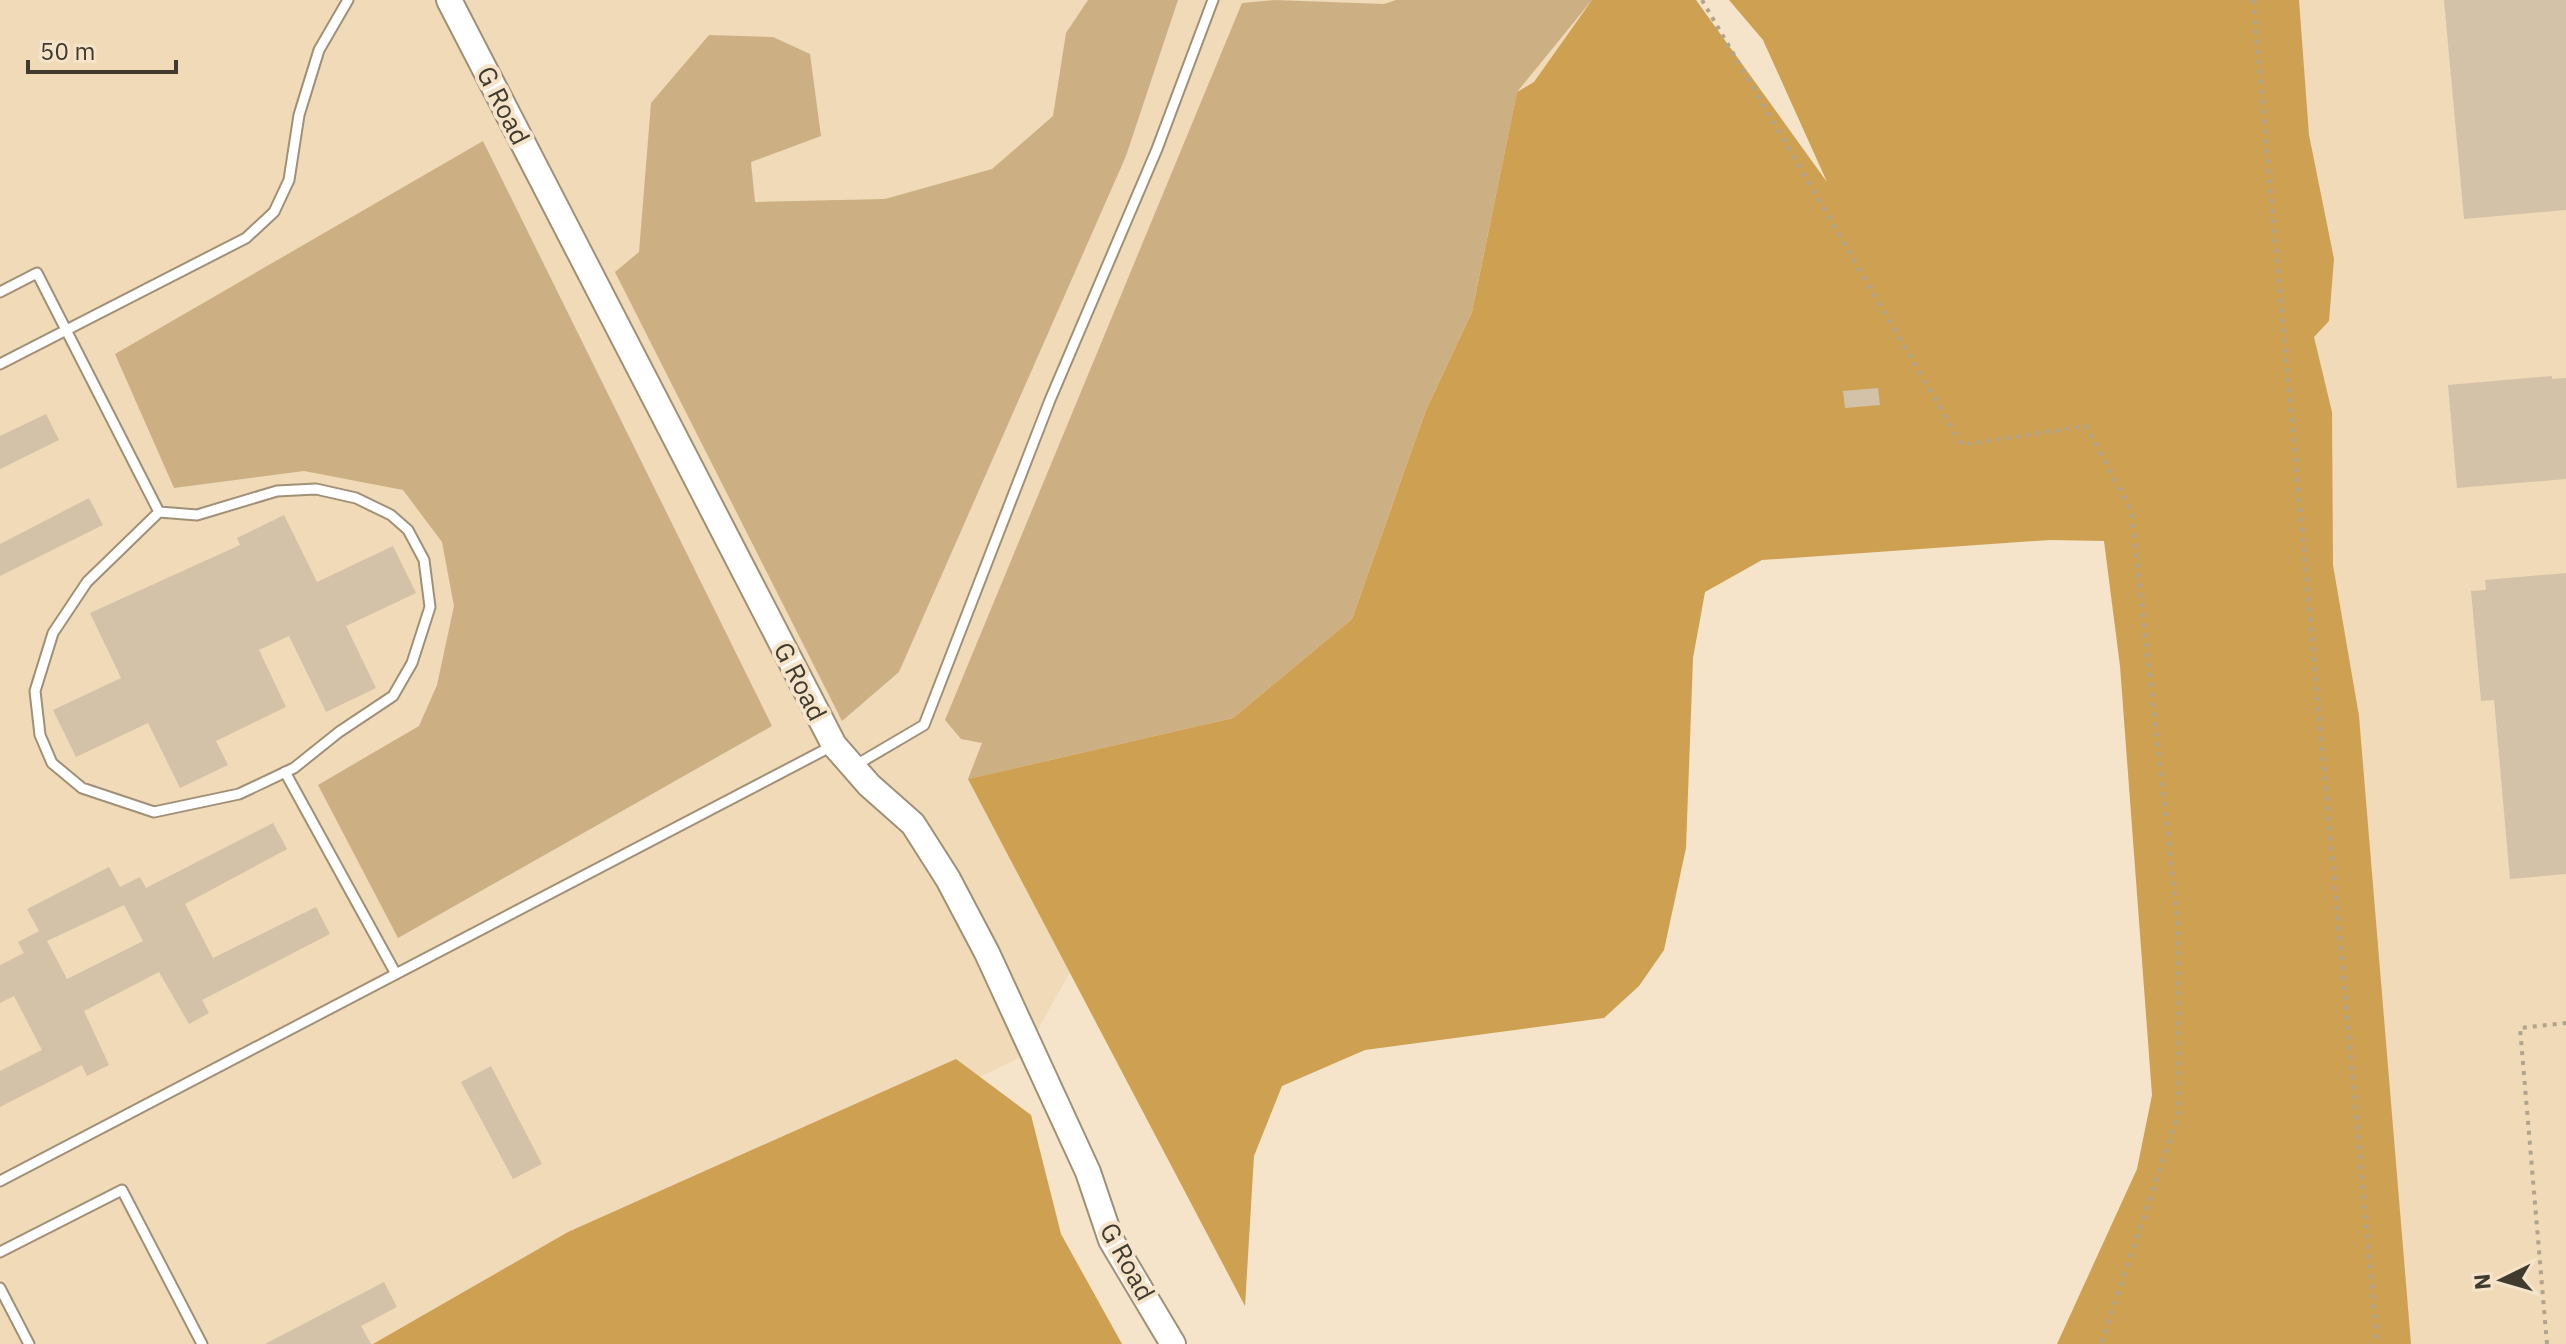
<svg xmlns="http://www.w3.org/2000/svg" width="2566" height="1344" font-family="'IBM Plex Sans',sans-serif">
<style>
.built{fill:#f0dab8}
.green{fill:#ccb083}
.forest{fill:#cea052}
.building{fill:#d3c2a8;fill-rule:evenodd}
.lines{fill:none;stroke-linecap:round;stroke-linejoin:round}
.service-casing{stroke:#a09077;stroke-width:13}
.tertiary-casing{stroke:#a09077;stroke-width:28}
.path{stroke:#b1a48f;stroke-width:4;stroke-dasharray:4 6;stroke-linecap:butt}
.service{stroke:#fff;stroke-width:9}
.tertiary{stroke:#fff;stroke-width:24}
.labels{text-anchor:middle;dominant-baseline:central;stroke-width:8;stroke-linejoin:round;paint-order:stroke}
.street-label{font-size:26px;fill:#413a2f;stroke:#f5e4c9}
</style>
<rect width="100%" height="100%" fill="#f5e4c9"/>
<g class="built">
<path d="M0 0H1616L1023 1056 432 1344H0Z"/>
<path d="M2267 0H2566V1344H2395Z"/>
</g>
<g class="green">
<path d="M1088 0H1178L1126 156 899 672 842 721 615 272 639 252 651 103 709 35 773 37 810 54 821 136 751 162 755 202 885 199 992 169 1053 116 1066 33Z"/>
<path d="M1274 0 1384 4 1396 0H1592L1517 92 1472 312 1426 410 1352 619 1233 718 968 779 982 743 961 739 945 720 1242 3Z"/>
<path d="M483 141 772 726 398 938 318 785 419 726 437 685 454 606 442 542 403 490 304 471 174 488 115 354Z"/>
</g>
<g class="forest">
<path d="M1592 0H1696L1827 182 1763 40 1729 0H2299L2309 135 2334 259 2329 321 2314 337 2332 412 2333 565 2359 716 2411 1344H2057L2137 1169 2152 1095 2120 666 2104 541 2050 540 1762 560 1705 592 1693 658 1686 848 1664 950 1639 986 1604 1018 1365 1050 1282 1086 1254 1156 1245 1306 968 779 1233 718 1352 619 1426 410 1472 312 1517 92 1534 82Z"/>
<path d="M956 1059 1031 1115 1061 1234 1122 1344H373L568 1232Z"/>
</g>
<g class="building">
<path d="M2444 0H2566V210L2464 219Z"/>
<path d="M2552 376V379L2566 378V479L2457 488 2448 385Z"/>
<path d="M1878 388 1880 405 1845 408 1843 391Z"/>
<path d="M46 414 59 440 0 469V436Z"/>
<path d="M89 498 103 525 0 576V544Z"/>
<path d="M284 515 317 582 393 546 416 593 346 626 376 688 326 712 289 636 259 650 286 707 216 741 228 765 180 788 148 723 76 757 53 710 121 678 90 613 240 545 237 538Z"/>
<path d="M2566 573V874L2510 879 2494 700 2481 701 2471 591 2486 590 2485 580Z"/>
<path d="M273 823 287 849 185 904 213 958 316 907 330 934 202 1000 209 1013 189 1024 159 972 84 1011 109 1065 87 1076 82 1065 0 1107V1071L42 1050 14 996 0 1003V965L24 953 18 942 39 931 27 909 109 867 120 887 140 877 146 888ZM124 905 143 941 67 979 47 941Z"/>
<path d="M491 1066 542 1164 513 1179 461 1082Z"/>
<path d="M384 1282 397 1307 361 1326 371 1344H265Z"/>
</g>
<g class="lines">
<defs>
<g id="service">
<path d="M0 292 37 273 159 512 197 515 277 491 316 489 356 498 391 515 408 530 424 560 430 607 412 663 393 696 339 732 294 768 239 794 154 812 82 788 52 763 40 735 35 691 53 633 87 582 159 512"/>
<path d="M0 364 246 238 274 212 289 180 299 115 319 50 348 0"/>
<path d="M856 765 924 725 1050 400 1157 149 1213 0"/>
<path d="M285 772 396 974"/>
<path d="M0 1181 834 745"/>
<path d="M0 1252 122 1190 202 1344"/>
<path d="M0 1288 29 1344"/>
</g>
<path id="tertiary" d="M449 0 834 745 869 785 913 824 948 879 987 953 1088 1172 1111 1240 1173 1344"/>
</defs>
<use href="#service" class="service-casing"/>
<use href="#tertiary" class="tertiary-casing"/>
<g class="path">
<path d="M1702 0 1962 445 2086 426 2131 510 2178 923 2179 1112 2101 1344"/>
<path d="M2253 0 2377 1344"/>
<path d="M2547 1344 2520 1028 2566 1023"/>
</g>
<use href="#service" class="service"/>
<use href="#tertiary" class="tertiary"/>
</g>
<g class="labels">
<g class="street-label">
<text transform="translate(504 105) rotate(63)">G Road</text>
<text transform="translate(801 681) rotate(63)">G Road</text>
<text transform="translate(1128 1261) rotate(61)">G Road</text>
</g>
</g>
<g transform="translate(2502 1280) rotate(265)" stroke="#f5e4c9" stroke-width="6" paint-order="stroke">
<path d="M0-6L14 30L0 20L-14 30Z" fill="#413a2f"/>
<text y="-12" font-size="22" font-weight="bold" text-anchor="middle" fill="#413a2f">N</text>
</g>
<path d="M28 60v12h148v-12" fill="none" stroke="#413a2f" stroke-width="4"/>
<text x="40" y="60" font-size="24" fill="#413a2f" stroke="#f5e4c9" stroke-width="6" paint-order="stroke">50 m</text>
</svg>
